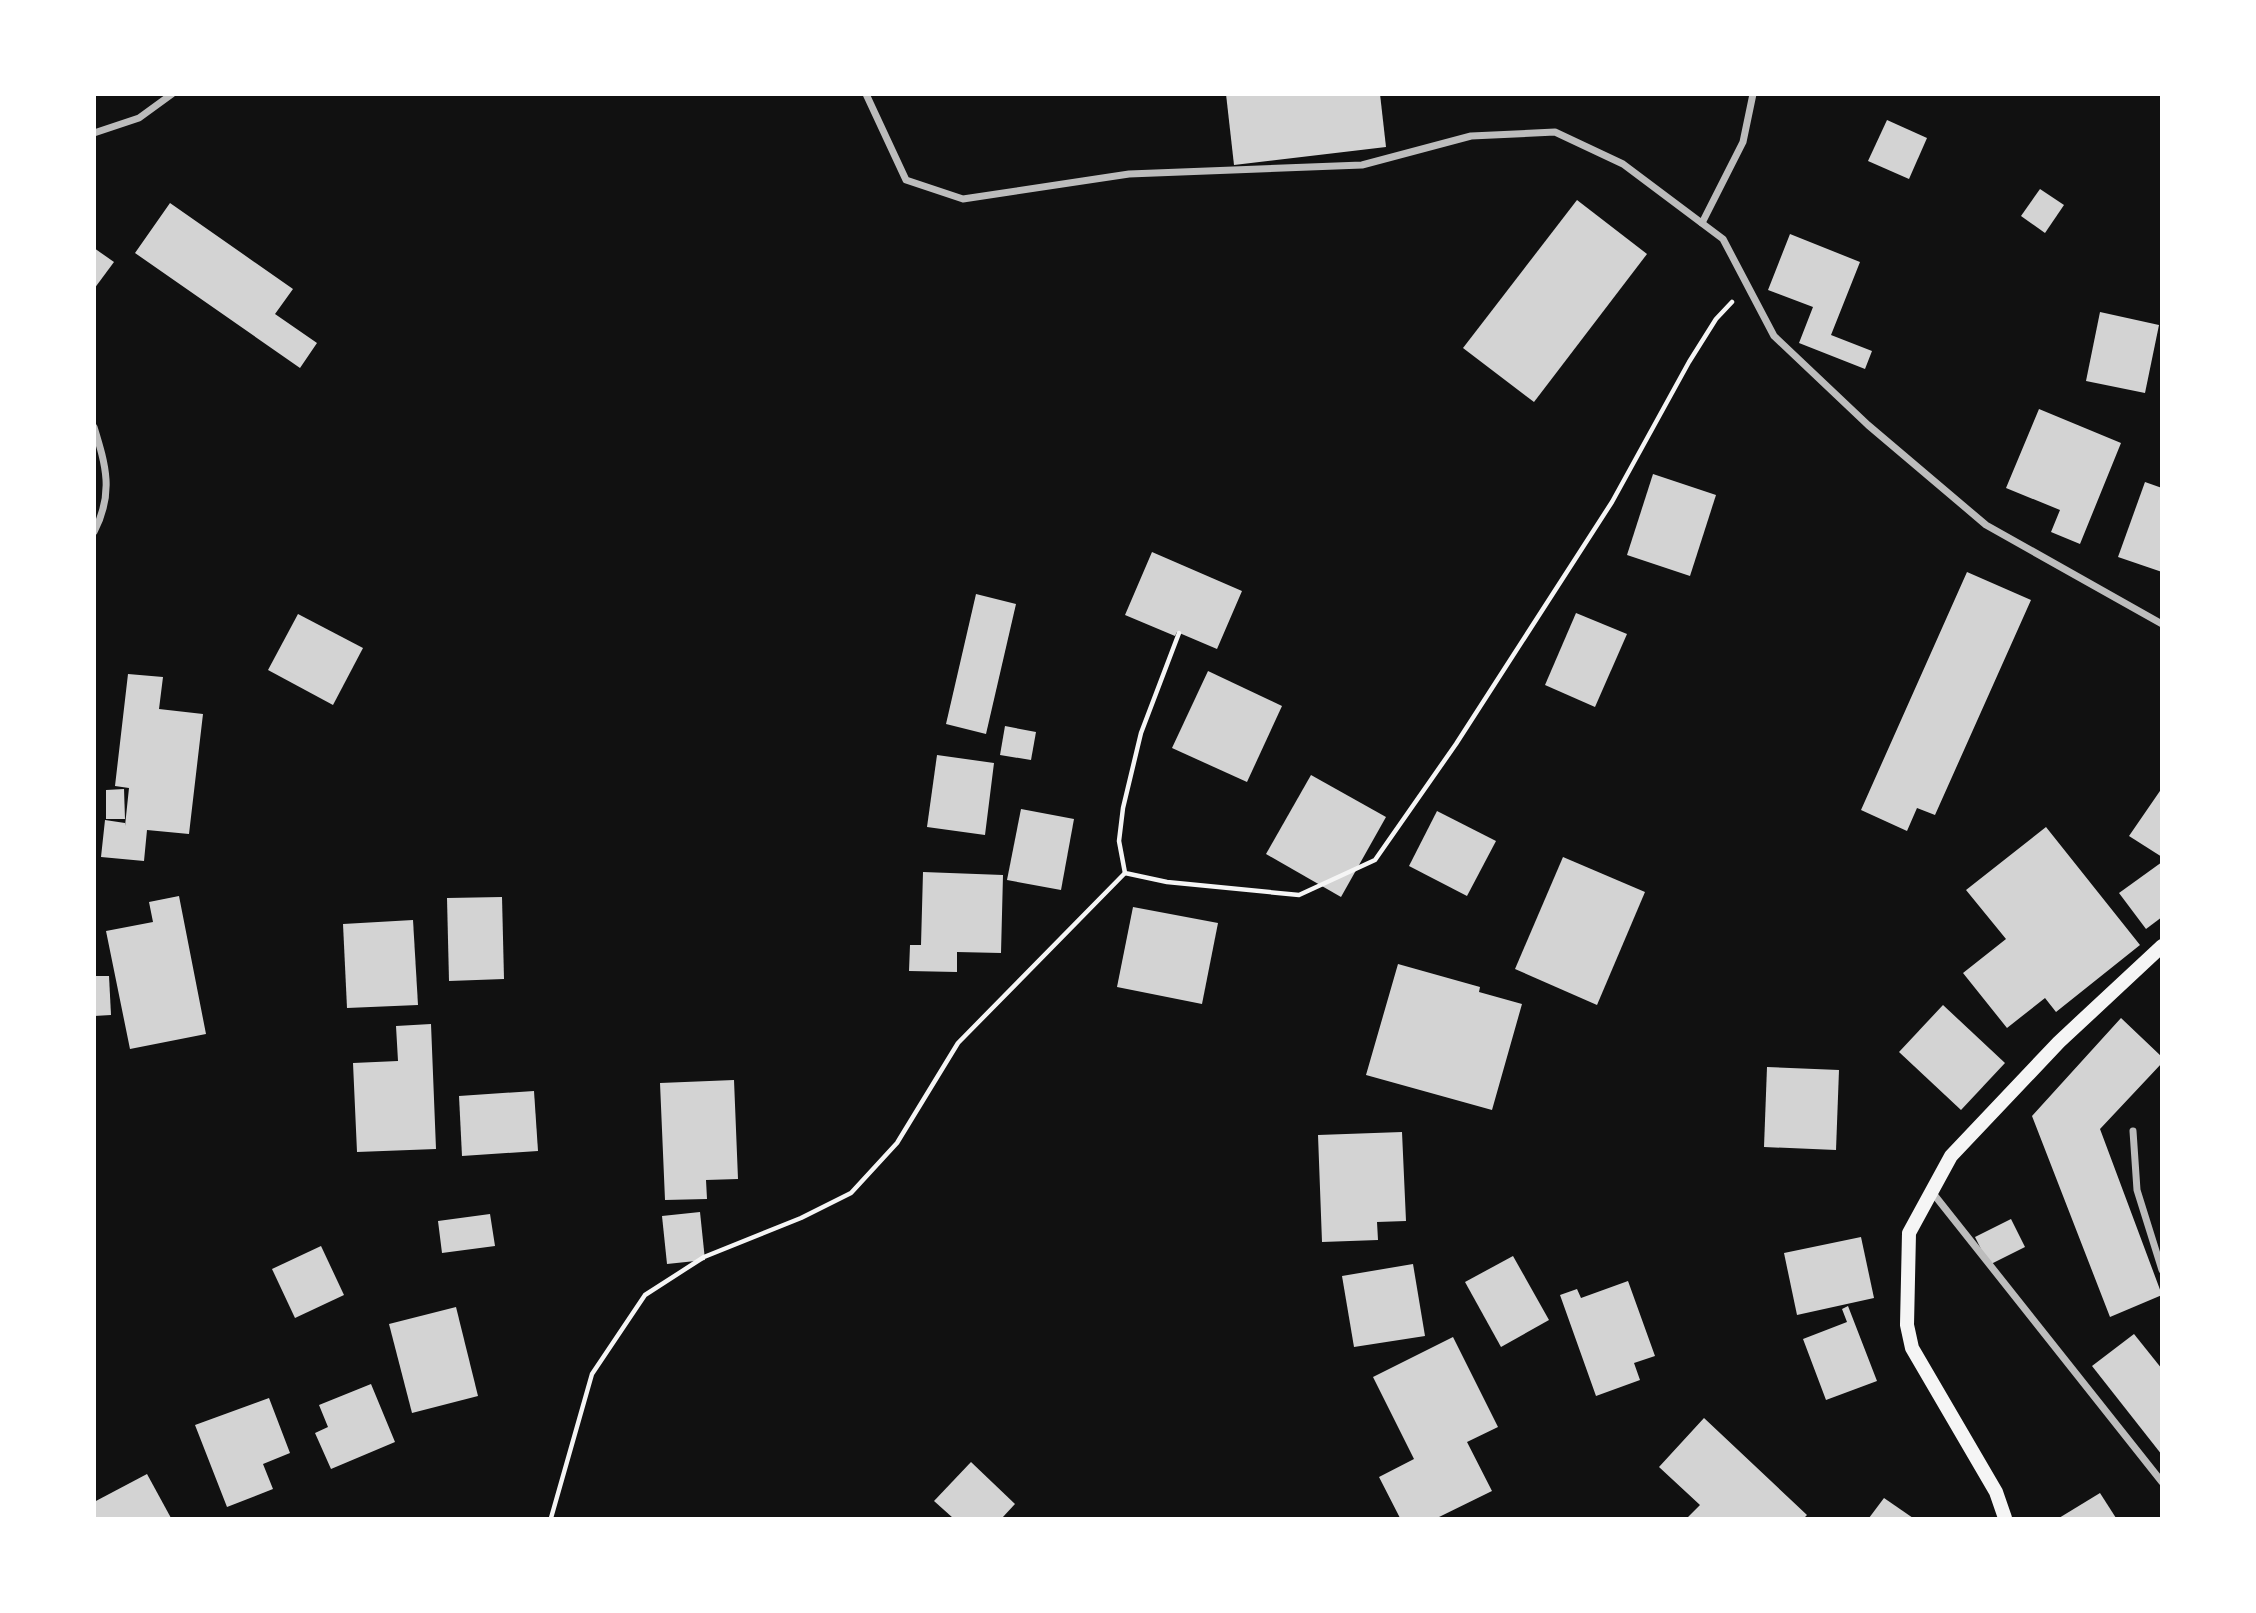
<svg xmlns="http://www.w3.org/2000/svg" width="2256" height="1613" font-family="'Golos Text',sans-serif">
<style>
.building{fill:#d3d3d3}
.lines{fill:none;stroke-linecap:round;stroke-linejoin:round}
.path{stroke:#f5f5f5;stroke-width:4.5}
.minor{stroke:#bcbcbc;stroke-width:7}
.secondary{stroke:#f5f5f5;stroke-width:14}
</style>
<rect width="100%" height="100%" fill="#111"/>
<g class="building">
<path d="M1226 94H1380L1386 147 1234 165Z"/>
<path d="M1887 120 1927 138 1909 179 1868 161Z"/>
<path d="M2040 189 2064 205 2045 233 2021 216Z"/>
<path d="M1577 200 1647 254 1534 402 1463 348Z"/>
<path d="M170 203 293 289 275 314 317 343 300 368 135 253Z"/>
<path d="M1790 234 1860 262 1831 335 1872 351 1865 369 1799 343 1813 307 1768 290Z"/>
<path d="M94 248 114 262 94 289Z"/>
<path d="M2100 312 2159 325 2145 393 2086 381Z"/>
<path d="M2039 409 2121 443 2080 544 2051 532 2060 510 2006 488Z"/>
<path d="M1653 474 1716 495 1690 576 1627 555Z"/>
<path d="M2145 482 2162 488V572L2118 557Z"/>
<path d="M1152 552 1242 591 1217 649 1177 632 1175 636 1125 615Z"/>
<path d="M1967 572 2031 600 1935 815 1917 808 1907 831 1861 810Z"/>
<path d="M976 594 1016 604 986 734 946 724Z"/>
<path d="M1576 613 1627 634 1595 707 1545 685Z"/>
<path d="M298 614 363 648 333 705 268 670Z"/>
<path d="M1208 671 1282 706 1247 782 1172 748Z"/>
<path d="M128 674 163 677 159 709 203 714 189 834 147 830 144 861 101 857 105 820 125 823V826L129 788 115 786Z"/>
<path d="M1005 726 1036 732 1031 760 1000 755Z"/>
<path d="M937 755 994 763 985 835 927 827Z"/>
<path d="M1311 775 1386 817 1341 897 1266 854Z"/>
<path d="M2162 788V857L2129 836Z"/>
<path d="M124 789 125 819H106V790Z"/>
<path d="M1021 809 1074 819 1061 890 1007 880Z"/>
<path d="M1437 811 1496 841 1467 896 1409 866Z"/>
<path d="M2046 827 2140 945 2056 1012 2045 998 2007 1028 1963 973 2006 939 1966 890Z"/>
<path d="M1563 857 1645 892 1597 1005 1515 969Z"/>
<path d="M2162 862V917L2146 929 2119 893Z"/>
<path d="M923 872 1003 875 1001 953 957 952V972L909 971 910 945H921Z"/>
<path d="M179 896 206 1034 130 1049 106 931 153 922 149 902Z"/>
<path d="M502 897 504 979 449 981 447 898Z"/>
<path d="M1133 907 1218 923 1202 1004 1117 987Z"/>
<path d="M413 920 418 1005 347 1008 343 924Z"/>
<path d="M1398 964 1480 987 1479 992 1522 1004 1492 1110 1366 1075Z"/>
<path d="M94 976H109L111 1015 94 1016Z"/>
<path d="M1943 1005 2005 1063 1961 1110 1899 1052Z"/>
<path d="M2121 1018 2162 1057V1063L2100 1129 2162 1295 2110 1317 2032 1116Z"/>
<path d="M431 1024 436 1149 357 1152 353 1063 398 1061 396 1026Z"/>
<path d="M1767 1067 1839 1070 1836 1150 1764 1147Z"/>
<path d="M734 1080 738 1179 706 1180 707 1199 665 1200 660 1083Z"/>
<path d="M534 1091 538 1151 462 1156 459 1096Z"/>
<path d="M1402 1132 1406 1221 1377 1222 1378 1240 1322 1242 1318 1135Z"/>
<path d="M700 1212 705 1260 667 1264 662 1216Z"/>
<path d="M490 1214 495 1246 442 1253 438 1221Z"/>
<path d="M2011 1219 2025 1247 1989 1265 1975 1237Z"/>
<path d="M1861 1237 1874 1298 1797 1315 1784 1253Z"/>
<path d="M321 1246 344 1295 295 1318 272 1269Z"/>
<path d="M1513 1256 1549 1320 1501 1347 1465 1282Z"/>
<path d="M1413 1264 1425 1336 1354 1347 1342 1276Z"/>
<path d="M1628 1281 1655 1356 1634 1363 1640 1380 1596 1396 1560 1295 1577 1289 1581 1298Z"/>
<path d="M1848 1306 1877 1381 1826 1400 1803 1339 1847 1322 1842 1309Z"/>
<path d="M456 1307 478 1396 412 1413 389 1324Z"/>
<path d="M2134 1334 2162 1369V1455L2092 1366Z"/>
<path d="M1453 1337 1498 1427 1467 1442 1492 1491 1437 1518H1400L1379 1477 1414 1459 1373 1377Z"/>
<path d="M371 1384 395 1442 331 1469 315 1433 328 1427 319 1405Z"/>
<path d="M269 1398 290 1453 263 1464 273 1489 227 1507 195 1425Z"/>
<path d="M1704 1418 1807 1515 1804 1518H1687L1700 1505 1659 1467Z"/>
<path d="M971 1462 1015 1504 1002 1518H953L934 1501Z"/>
<path d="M147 1474 171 1518H94V1502Z"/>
<path d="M2100 1493 2116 1518H2059Z"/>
<path d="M1884 1498 1913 1518H1869Z"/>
</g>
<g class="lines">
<g class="path">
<path d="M1179 633 1141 733 1123 808 1119 841 1125 873 1167 882 1299 895 1375 860 1456 744 1612 502 1689 362 1716 319 1732 302"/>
<path d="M551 1518 592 1374 645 1295 704 1257 801 1218 851 1193 897 1143 958 1043 1125 873"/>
</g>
<g class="minor">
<path d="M866 94 906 180 963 199 1129 174 1362 165 1471 136 1555 132 1623 164 1723 239 1774 336 1868 425 1986 525 2162 624"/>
<path d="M94 133 139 118 172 94"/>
<path d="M1702 223 1743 142 1753 94"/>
<path d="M94 427C106 466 114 493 94 532"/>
<path d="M2133 1131 2137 1190 2162 1270"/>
<path d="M1932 1192 2162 1482"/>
</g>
<path class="secondary" d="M2005 1518 1996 1492 1912 1348 1907 1325 1909 1233 1951 1156 2059 1042 2162 946"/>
</g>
<rect width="2256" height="1613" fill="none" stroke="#ffffff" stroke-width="192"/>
</svg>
